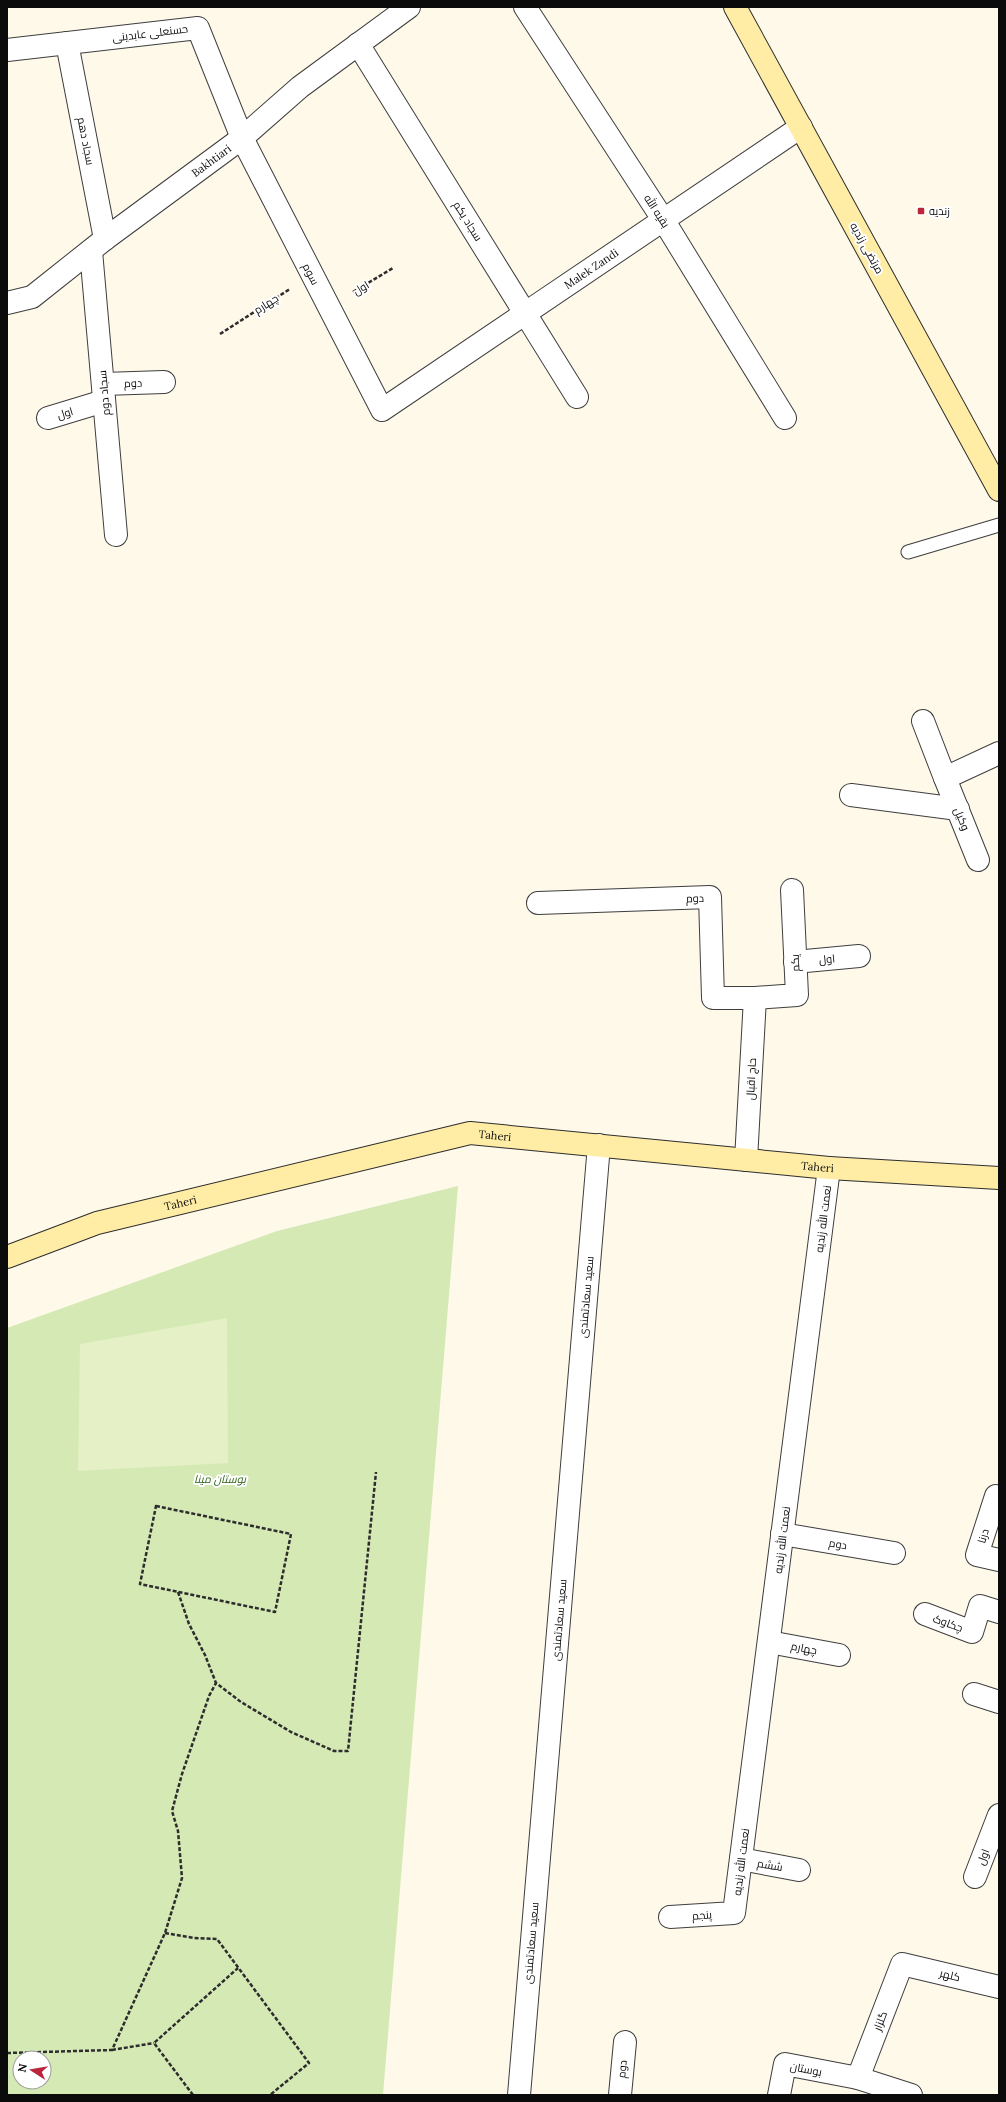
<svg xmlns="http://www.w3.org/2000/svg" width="1006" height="2102" font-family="Lora,Cairo,serif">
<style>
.green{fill:#d5e9b4;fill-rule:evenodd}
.pitch{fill:#e5f0c6}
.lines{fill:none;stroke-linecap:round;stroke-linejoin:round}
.lane-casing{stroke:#3e3e3e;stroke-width:15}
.street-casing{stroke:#3e3e3e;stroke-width:24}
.secondary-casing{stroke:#2d2d2d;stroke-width:24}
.path{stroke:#2d2d2d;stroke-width:2.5;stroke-dasharray:4 2;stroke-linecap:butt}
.lane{stroke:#fff;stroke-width:13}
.street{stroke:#fff;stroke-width:22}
.secondary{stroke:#ffeca5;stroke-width:22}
.poi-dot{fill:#bb243a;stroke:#fff;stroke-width:1.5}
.labels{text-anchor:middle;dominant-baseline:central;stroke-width:4;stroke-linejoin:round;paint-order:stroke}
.street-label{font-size:11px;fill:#0b0b0b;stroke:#fff}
.poi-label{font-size:11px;fill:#0b0b0b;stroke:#fff;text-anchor:start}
.park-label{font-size:11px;font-style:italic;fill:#32631c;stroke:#fff}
</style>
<rect width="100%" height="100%" fill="#fff9ea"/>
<path class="green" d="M458 1186 383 2095H7V1328L277 1231ZM20 2058H44V2082H20Z"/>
<path class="pitch" d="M227 1318 228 1463 78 1471 80 1344Z"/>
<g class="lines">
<defs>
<path id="lane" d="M908 552 999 525"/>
<g id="street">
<path d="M525 7 664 221 785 418"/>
<path d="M67 43 105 239"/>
<path d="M358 44 577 397"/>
<path id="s1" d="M7 50 198 28 242 138 382 410 801 127"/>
<path d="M91 251 116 535"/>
<path id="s2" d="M7 303 32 297 105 239 242 138 300 87 409 7"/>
<path d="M103 384 164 382"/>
<path d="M48 418 104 401"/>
<path d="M923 721 945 778"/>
<path d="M851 795 958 809"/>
<path d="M978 860 945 778 999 753"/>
<path d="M538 903 710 897 713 998H755L797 995 792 890"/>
<path d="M795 962 859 956"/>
<path d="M746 1160 755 998"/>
<path d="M996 1496 977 1555 999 1560"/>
<path d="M782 1534 894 1553"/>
<path d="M925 1614 972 1632 980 1606 999 1612"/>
<path d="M769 1642 839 1655"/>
<path d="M974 1694 999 1702"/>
<path d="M741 1859 799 1870"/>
<path d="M975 1877 999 1815"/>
<path d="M670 1917 734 1913 829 1168"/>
<path d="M858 2078 902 1964 999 1987"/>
<path d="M519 2095 599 1145"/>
<path d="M620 2095 625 2042"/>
<path d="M779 2095 785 2064 858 2078 911 2095"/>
</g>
<g id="secondary">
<path d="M735 7 999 490"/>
<path id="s3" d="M7 1257 97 1223 470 1133 829 1168 999 1178"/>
</g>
</defs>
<use href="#lane" class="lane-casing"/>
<use href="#street" class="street-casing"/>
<use href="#secondary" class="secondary-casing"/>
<g class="path">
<path d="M353 292 393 268"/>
<path d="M220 334 290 289"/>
<path d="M156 1506 291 1534 275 1612 140 1584Z"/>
<path d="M178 1592 189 1624 205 1655 216 1683 241 1702 291 1732 334 1751H348L376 1472"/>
<path d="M165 1933 194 1938 217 1939 309 2063 270 2095"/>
<path d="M112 2050 154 2043"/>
<path d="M7 2053 112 2050 165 1933 182 1878 178 1831 172 1811 182 1774 209 1696 216 1683"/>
<path d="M193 2095 154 2043 238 1968"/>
</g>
<use href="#lane" class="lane"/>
<use href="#street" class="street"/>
<use href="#secondary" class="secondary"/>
</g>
<rect class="poi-dot" x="917" y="207" width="8" height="8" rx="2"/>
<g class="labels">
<g class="street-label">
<text transform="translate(150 33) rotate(-7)">حسنعلی عابدینی</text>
<text transform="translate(86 141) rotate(79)">سجاد دهم</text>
<text stroke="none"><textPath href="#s2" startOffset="251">Bakhtiari</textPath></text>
<text transform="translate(657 211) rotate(57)">بقیه الله</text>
<text transform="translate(468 221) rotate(58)">سجاد یکم</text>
<text transform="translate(867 248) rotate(61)">مرتضی زندیه</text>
<text stroke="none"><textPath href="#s1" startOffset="869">Malek Zandi</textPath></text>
<text transform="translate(311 274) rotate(63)">سوم</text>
<text transform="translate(361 288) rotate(-31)">اول</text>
<text transform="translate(266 304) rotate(-33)">چهارم</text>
<text transform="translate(133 383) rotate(-2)">دوم</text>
<text transform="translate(104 393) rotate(-95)">سجاد دوم</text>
<text transform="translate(65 413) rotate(-17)">اول</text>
<text transform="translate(962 819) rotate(68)">وکیل</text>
<text transform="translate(695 898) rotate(-1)">دوم</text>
<text transform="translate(827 959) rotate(-6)">اول</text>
<text transform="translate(795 963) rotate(-93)">یکم</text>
<text transform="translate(751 1079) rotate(-87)">حاج اقبال</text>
<text stroke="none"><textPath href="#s3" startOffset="505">Taheri</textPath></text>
<text stroke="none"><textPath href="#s3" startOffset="829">Taheri</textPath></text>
<text stroke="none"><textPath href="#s3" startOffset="182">Taheri</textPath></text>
<text transform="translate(823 1219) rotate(-83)">نعمت الله زندیه</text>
<text transform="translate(586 1297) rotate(-85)">سعید سعادتمندی</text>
<text transform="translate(983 1536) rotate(-73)">درنا</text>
<text transform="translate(782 1540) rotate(-83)">نعمت الله زندیه</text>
<text transform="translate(838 1544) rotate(10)">دوم</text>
<text transform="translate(559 1620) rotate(-85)">سعید سعادتمندی</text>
<text transform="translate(948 1623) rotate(20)">چکاوک</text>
<text transform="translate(804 1648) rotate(11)">چهارم</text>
<text transform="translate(983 1857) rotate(-69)">اول</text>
<text transform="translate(741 1862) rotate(-83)">نعمت الله زندیه</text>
<text transform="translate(770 1865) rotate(10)">ششم</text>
<text transform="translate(702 1915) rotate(-4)">پنجم</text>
<text transform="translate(531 1943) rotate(-85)">سعید سعادتمندی</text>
<text transform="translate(950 1975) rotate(14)">کلهر</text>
<text transform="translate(880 2021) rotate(-69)">گلزار</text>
<text transform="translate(622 2069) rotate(-84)">دوم</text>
<text transform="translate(806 2069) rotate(11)">بوستان</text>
</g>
<g class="poi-label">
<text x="929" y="211">زندیه</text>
</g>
<g class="park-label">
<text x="220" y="1479">بوستان مینا</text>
</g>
</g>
<rect width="1006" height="2102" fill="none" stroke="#0b0b0b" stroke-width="16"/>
<g transform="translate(32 2070) rotate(282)"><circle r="19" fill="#ffffff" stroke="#9d9d9d"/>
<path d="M0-3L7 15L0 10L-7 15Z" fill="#bb243a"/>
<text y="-6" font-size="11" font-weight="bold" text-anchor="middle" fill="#0b0b0b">N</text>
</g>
</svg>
